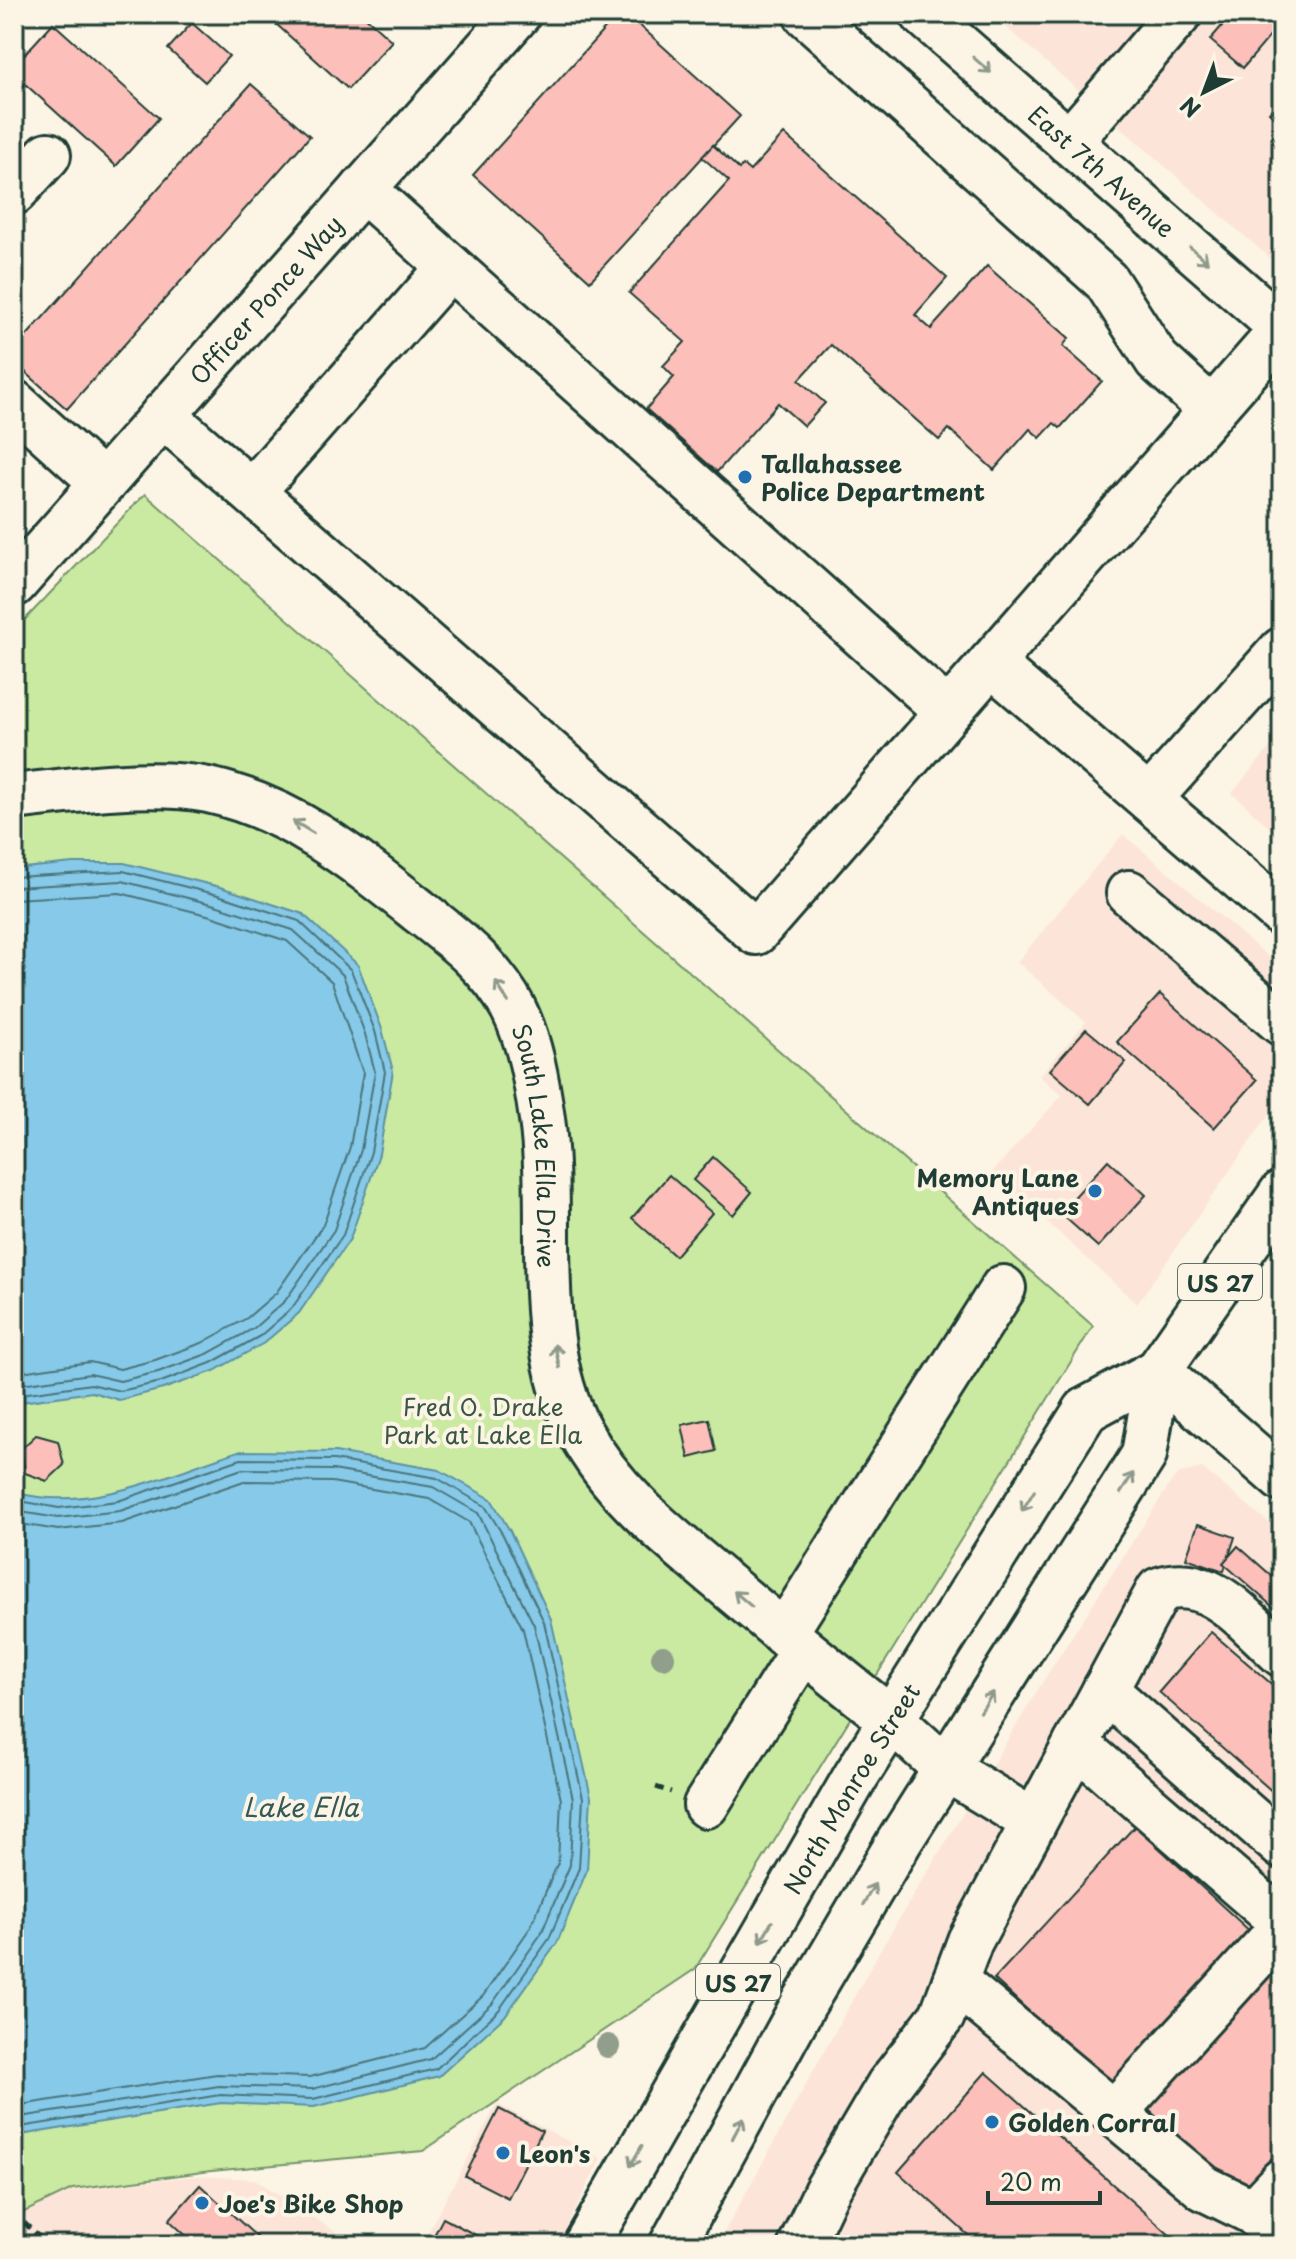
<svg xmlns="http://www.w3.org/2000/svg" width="1296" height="2259" font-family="'Playpen Sans',sans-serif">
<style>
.built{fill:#fce5d8}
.green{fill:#caeaa2;stroke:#74946b;stroke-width:2}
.water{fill:#87c9e8;stroke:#5d91a0;stroke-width:2}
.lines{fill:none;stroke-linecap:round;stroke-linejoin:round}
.shore{stroke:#49757c;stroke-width:2}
.building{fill:#fcbfba;stroke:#1f3d34;stroke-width:2}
.minor-casing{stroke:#1f3d34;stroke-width:50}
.major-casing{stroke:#1f3d34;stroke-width:50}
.path{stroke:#1f3d34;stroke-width:5;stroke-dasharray:8 6;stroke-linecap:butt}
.minor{stroke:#fcf5e5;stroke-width:44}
.major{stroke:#fcf5e5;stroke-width:44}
.tree{fill:#919e8c}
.oneway{stroke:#8e998c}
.poi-dot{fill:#1f6fb2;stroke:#fcf5e5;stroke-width:3}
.labels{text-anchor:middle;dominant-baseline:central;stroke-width:8;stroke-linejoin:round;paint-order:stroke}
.shield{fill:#fcf5e5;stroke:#617469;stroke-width:2}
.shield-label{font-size:22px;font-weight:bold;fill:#1f3d34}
.street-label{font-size:24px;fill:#1f3d34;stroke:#fcf5e5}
.poi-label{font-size:24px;font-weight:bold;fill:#1f3d34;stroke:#fcf5e5;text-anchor:start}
.park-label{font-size:24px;fill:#395744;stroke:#fcf5e5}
.water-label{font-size:26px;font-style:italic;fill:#345958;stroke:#fcf5e5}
</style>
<rect width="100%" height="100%" fill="#fcf5e5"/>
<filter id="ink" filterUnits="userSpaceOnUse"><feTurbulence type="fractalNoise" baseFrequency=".0125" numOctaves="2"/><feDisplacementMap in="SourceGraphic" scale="16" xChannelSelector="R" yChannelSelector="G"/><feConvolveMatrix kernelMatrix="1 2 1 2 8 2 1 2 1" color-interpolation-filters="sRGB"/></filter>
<g filter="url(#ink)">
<g class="built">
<path d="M991 14H1282V269L1023 42Z"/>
<path d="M1282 733V839L1232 793Z"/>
<path d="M1123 834 1282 968V1096L1137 1304 992 1172 1062 1095 1039 1076 1086 1022 1017 962Z"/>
<path d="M1202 1468 1282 1533V2245H717L879 1952 1040 1686 1171 1482 1180 1473Z"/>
<path d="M497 2104 601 2158 558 2245H421Z"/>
<path d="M196 2176 255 2179 356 2245H14V2217L72 2189Z"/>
</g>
<path class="green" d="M145 494 1093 1326 695 1969 423 2151 211 2171 72 2189 14 2217V631Z"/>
<g class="water">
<path d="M73 863H124L220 887 303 914 358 965 382 1029 393 1071 379 1154 350 1239 299 1313 264 1343 214 1371 163 1389 119 1400 92 1392 14 1403V869Z"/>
<path d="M239 1451 335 1452 439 1470 491 1499 510 1531 551 1619 591 1797 587 1870 557 1943 505 2016 439 2076 314 2107 221 2103 14 2136V1492C91 1514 166 1474 239 1451Z"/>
</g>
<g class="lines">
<g class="shore">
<path d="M14 877 123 871 218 895 299 921 351 970 375 1031 385 1072 371 1152 343 1235 292 1308 260 1336 211 1363 161 1382 120 1391 91 1384 14 1395"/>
<path d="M14 887 122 881 215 905 293 930 343 975 365 1034 375 1072 361 1150 334 1230 285 1301 254 1328 207 1354 158 1372 120 1381 90 1374 14 1385"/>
<path d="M14 899 120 893 211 916 287 941 332 982 363 1073 350 1147 323 1225 276 1293 247 1318 202 1343 155 1360 120 1369 90 1362 14 1373"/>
<path d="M14 1500 59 1508 118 1501 241 1459 334 1460 437 1478 485 1506 503 1535 544 1622 583 1798 579 1868 549 1939 499 2010 436 2069 313 2099 220 2095 14 2128"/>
<path d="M14 1511 58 1518 120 1511 242 1469 333 1470 433 1487 478 1513 534 1625 573 1799 570 1865 541 1934 492 2004 431 2059 312 2089 219 2086 14 2118"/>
<path d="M14 1523 58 1530 122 1523 244 1481 332 1482 429 1499 469 1522 523 1629 561 1800 558 1863 530 1928 483 1996 425 2048 310 2077 217 2074 14 2106"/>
</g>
</g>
<g class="building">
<path d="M265 14H362L392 41 348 89Z"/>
<path d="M618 14H627L740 116 590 281 473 175Z"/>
<path d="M1232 14H1282V22L1243 68 1210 40Z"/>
<path d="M53 23 159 118 116 166 14 74V66Z"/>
<path d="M192 23 229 56 205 82 168 49Z"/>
<path d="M251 84 310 136 67 409 14 362V350Z"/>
<path d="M1282 98V124L1269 112Z"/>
<path d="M784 134 947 278 915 315 931 329 987 266 1069 338 1063 346 1102 381 1060 428 1054 423 1040 438 1030 429 994 470 949 429 939 440 831 345 799 380 825 403 804 426 778 403 717 472 646 409 674 377 663 366 685 342 629 293 729 181 702 157 713 145 739 169 743 165 750 171Z"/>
<path d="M1160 994 1257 1080 1214 1128 1117 1042Z"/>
<path d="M1086 1029 1126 1062 1090 1104 1050 1070Z"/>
<path d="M713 1157 752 1192 733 1215 693 1180Z"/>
<path d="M1108 1160 1146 1195 1098 1247 1060 1213Z"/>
<path d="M669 1175 712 1213 675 1256 632 1218Z"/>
<path d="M709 1419 716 1451 689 1458 682 1425Z"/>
<path d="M36 1435 58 1441 64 1465 47 1481 25 1473 21 1449Z"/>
<path d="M1198 1524 1235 1537 1224 1571 1186 1558Z"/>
<path d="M1238 1546 1282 1585V1615L1223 1563Z"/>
<path d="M1211 1632 1282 1693V1728L1272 1736 1282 1744 1275 1756 1282 1762V1800L1159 1692Z"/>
<path d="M1135 1826 1253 1934 1112 2088 994 1979Z"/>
<path d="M1282 1956V2147L1240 2193 1141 2103Z"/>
<path d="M986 2072 1181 2245H979L898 2172Z"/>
<path d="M499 2109 542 2131 508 2198 465 2176Z"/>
<path d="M200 2185 257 2237 249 2245H196L169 2220Z"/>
<path d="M443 2218 487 2241 485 2245H429Z"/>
</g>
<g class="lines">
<defs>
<g id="minor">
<path d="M806 14 1106 281 1157 360 1212 410"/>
<path id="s1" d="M923 14 1282 328"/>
<path d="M1069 142 1179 14"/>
<path d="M363 189 948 712"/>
<path d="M14 192 48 155"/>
<path d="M14 403 103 483"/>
<path d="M163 415 756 932 1282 330"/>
<path d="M252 492 450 267"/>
<path id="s2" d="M14 584 518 14"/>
<path d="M991 663 1282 914"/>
<path id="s3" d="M14 797C71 790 152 779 208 790 291 808 354 859 419 911 455 939 491 966 513 1008 530 1041 537 1083 542 1119 556 1218 530 1341 580 1432 613 1493 666 1534 718 1578 775 1626 832 1674 891 1719"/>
<path d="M1149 799 1282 650"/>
<path d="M1129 893 1282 1023"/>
<path d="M1158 1371 1282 1479"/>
<path d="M784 1634 1003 1288"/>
<path d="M1105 1690 1282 1846"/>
<path d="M1076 1744 1282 1922"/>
<path d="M945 1768 1034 1822"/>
<path d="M706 1805 803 1650"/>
<path d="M955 1981 1204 2188 1253 2212 1282 2238"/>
<path d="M1114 2113 1282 1928"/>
<path d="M1253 2212 1282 2181"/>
<path d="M801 2245 826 2192 889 2085 942 2016 970 1941 1159 1590C1210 1572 1246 1622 1282 1654"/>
</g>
<g id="major">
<path d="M891 1719 945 1768"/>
<path id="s4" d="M586 2245 856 1776 1086 1410 1158 1371"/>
<path d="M672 2245 804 2003 899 1842 1144 1455 1158 1371 1282 1193"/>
</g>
</defs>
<use href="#minor" class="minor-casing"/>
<use href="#major" class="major-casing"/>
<g class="path">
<path d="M656 1787 671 1792"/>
<path d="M14 2213 47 2245"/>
</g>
<use href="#minor" class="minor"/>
<use href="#major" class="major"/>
</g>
<g class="tree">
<circle cx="663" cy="1657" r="12"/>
<circle cx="608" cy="2046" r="12"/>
</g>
<defs><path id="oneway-shaft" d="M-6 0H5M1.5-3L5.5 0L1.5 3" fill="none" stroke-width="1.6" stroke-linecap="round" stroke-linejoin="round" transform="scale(2)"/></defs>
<g class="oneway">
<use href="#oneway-shaft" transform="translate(982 65) rotate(41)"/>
<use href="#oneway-shaft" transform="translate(1199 255) rotate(41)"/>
<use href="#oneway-shaft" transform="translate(303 827) rotate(-149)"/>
<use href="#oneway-shaft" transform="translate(502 992) rotate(-122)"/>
<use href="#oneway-shaft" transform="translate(557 1356) rotate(-102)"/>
<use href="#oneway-shaft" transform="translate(1127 1483) rotate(-58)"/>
<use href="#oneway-shaft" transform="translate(1028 1501) rotate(122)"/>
<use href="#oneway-shaft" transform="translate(743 1599) rotate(-139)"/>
<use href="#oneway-shaft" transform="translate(987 1702) rotate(-57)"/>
<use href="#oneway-shaft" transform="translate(869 1894) rotate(-60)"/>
<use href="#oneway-shaft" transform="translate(766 1932) rotate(120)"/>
<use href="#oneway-shaft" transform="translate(738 2128) rotate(-62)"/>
<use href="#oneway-shaft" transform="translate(636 2156) rotate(120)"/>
</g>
</g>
<g class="poi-dot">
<circle cx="745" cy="477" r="8"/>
<circle cx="1095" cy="1191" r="8"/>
<circle cx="992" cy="2122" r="8"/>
<circle cx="503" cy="2153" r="8"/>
<circle cx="202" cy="2203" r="8"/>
</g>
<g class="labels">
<g class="shield">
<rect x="1178" y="1264" width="84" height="36" rx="6"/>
<rect x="696" y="1964" width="84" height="36" rx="6"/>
</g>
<g class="shield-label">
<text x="1220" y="1282">US 27</text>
<text x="738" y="1982">US 27</text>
</g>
<g class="street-label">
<text stroke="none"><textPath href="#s1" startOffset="238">East 7th Avenue</textPath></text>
<text stroke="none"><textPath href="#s2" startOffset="380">Officer Ponce Way</textPath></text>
<text stroke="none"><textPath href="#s3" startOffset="718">South Lake Ella Drive</textPath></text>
<text stroke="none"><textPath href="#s4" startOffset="528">North Monroe Street</textPath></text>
</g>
<g class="poi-label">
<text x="761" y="463">Tallahassee<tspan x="761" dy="28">Police Department</tspan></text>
<text x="1079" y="1177" text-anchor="end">Memory Lane<tspan x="1079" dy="28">Antiques</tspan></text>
<text x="1008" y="2122">Golden Corral</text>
<text x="519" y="2153">Leon's</text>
<text x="218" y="2203">Joe's Bike Shop</text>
</g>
<g class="park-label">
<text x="483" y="1406">Fred O. Drake<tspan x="483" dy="28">Park at Lake Ella</tspan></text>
</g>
<g class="water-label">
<text x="301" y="1806">Lake Ella</text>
</g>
</g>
<rect width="1296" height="2259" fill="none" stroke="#fcf5e5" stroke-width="48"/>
<rect x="24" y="24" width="1248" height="2211" fill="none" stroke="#1f3d34" stroke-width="3" filter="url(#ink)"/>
<g transform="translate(1204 92) rotate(222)" stroke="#fcf5e5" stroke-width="6" paint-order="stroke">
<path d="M0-6L14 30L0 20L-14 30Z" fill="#1f3d34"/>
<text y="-12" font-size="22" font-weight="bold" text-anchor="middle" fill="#1f3d34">N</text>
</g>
<path d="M988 2191v12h112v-12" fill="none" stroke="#1f3d34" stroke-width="4"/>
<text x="1000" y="2191" font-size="24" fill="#1f3d34" stroke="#fcf5e5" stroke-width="6" paint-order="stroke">20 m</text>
</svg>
